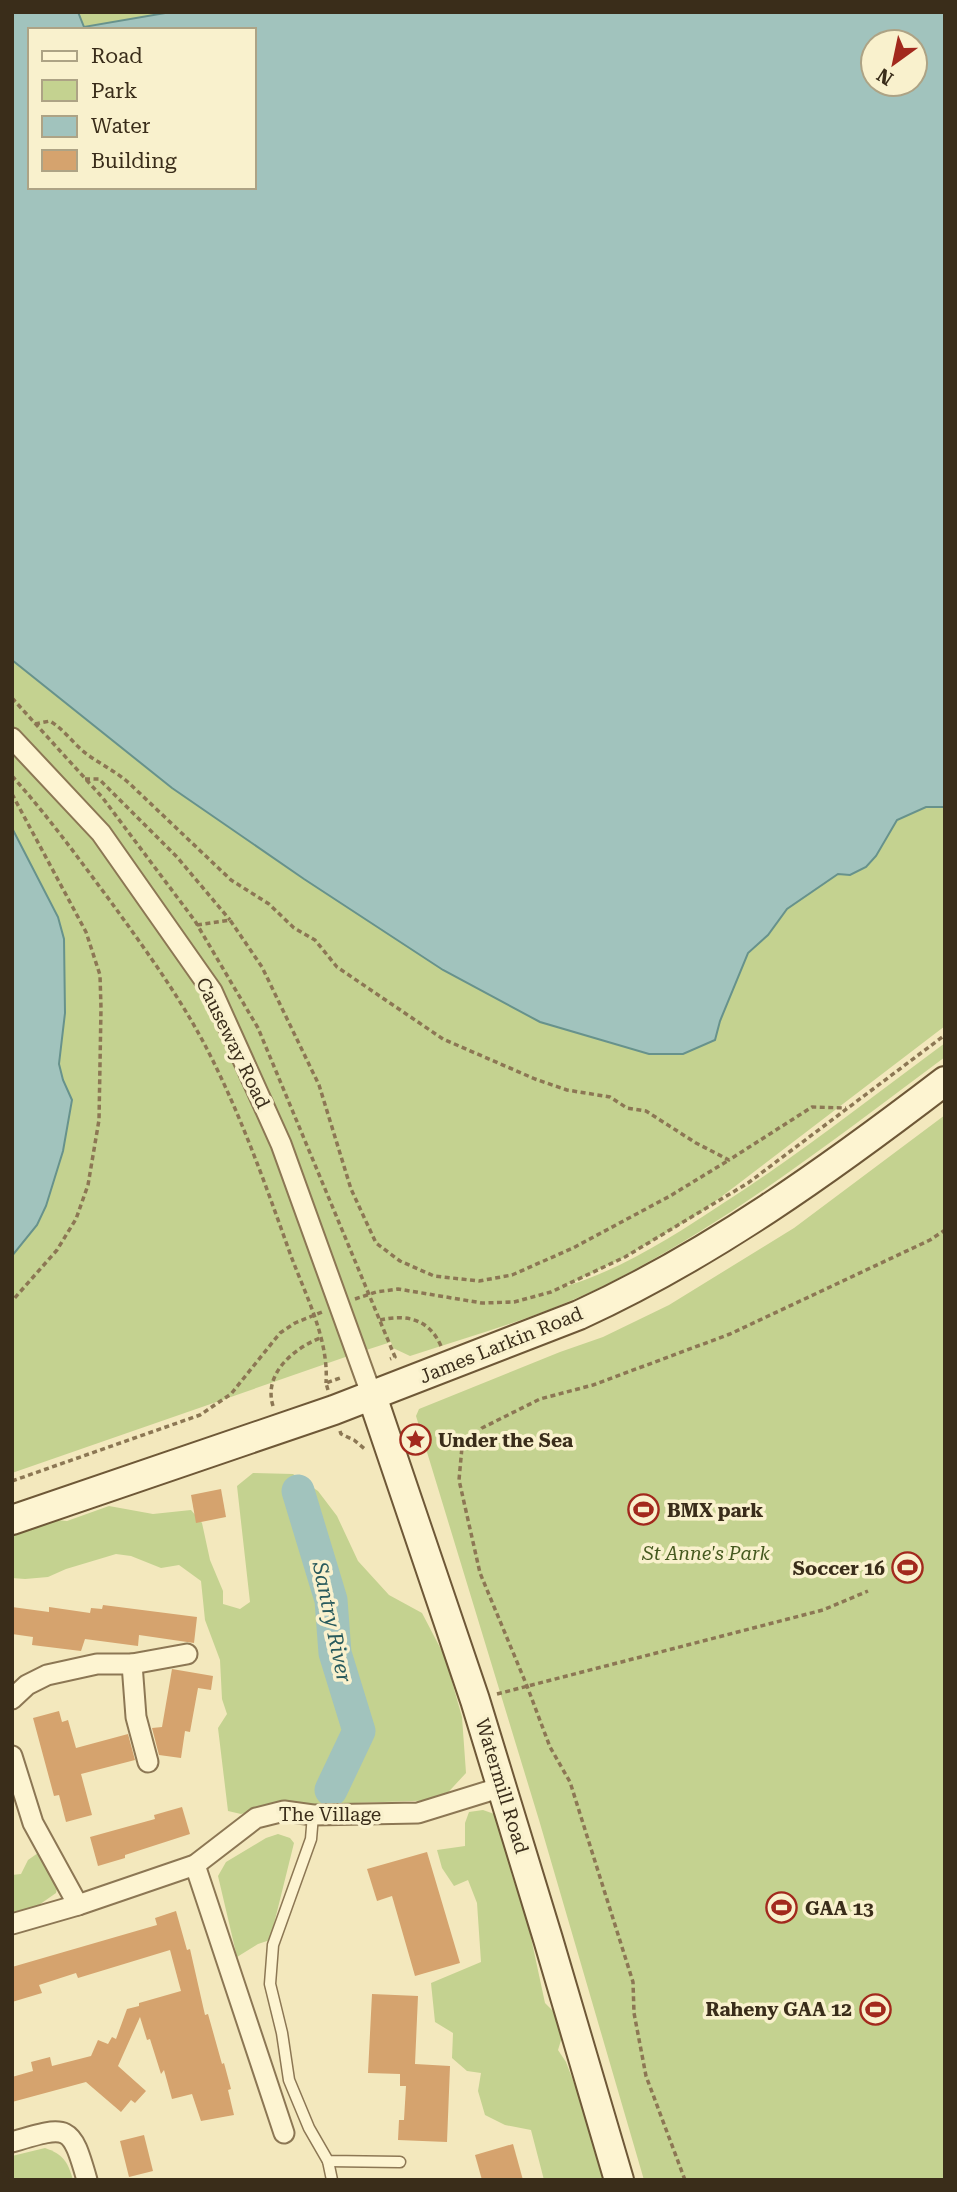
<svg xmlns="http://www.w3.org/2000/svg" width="957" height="2192" font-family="'Roboto Serif',serif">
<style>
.green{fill:#c4d290;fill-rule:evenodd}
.water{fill:#a1c3bd;stroke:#67928c;stroke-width:2;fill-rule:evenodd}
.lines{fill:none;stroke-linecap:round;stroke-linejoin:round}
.river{stroke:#a1c3bd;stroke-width:33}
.building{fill:#d5a36e}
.lane-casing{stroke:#8c7754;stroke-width:13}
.street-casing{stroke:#8c7754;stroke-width:23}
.secondary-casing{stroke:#6e5837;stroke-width:32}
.path{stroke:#8c7754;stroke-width:3.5;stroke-dasharray:5 3.5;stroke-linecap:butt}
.lane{stroke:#fdf4d1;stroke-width:10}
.street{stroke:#fdf4d1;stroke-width:19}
.secondary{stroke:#fdf4d1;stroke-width:28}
.labels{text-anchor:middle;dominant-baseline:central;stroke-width:7;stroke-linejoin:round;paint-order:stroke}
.street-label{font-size:19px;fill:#3a2d1a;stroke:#f9f1cd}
.poi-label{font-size:19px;font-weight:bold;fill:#3a2d1a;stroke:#f9f1cd;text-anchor:start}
.park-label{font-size:19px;font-style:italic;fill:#45591f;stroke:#f9f1cd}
.water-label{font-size:21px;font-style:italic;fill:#285a5c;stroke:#f9f1cd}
</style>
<rect width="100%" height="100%" fill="#f3e8bd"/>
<g class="green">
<path d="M12 12H945V1026L700 1213 625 1257 561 1288C621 1270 674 1236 725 1202 801 1153 872 1097 945 1043V1057C832 1141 722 1228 595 1290 536 1318 472 1336 410 1356L393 1348 391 1342 357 1353 12 1473ZM30 30H254V187H30ZM873 42H915V84H873Z"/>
<path d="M945 1115V2180H644L539 1820 416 1416 419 1409 560 1352 603 1337 669 1305 794 1228Z"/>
<path d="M253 1473 293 1474 318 1491 337 1516 358 1561 389 1595 422 1613 445 1657 462 1717 466 1773 441 1800 267 1806 241 1814 228 1811 218 1728 227 1714 222 1699 220 1660 205 1620 201 1581 179 1565 161 1568 131 1556 116 1554 66 1569 48 1577 25 1579 12 1578V1536L42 1524 56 1520 67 1521 109 1506 153 1514 191 1510 202 1523 210 1560 223 1591V1604L240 1609 250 1602 237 1486Z"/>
<path d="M483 1810 500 1816 512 1876 527 1919 545 2003 556 2014 562 2037 558 2050 566 2062 591 2128 594 2151 607 2180H544L531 2130 505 2125 485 2115 478 2091 481 2073 467 2071 452 2058 453 2033 435 2022 431 1983 481 1962 477 1903 468 1880 454 1886 442 1868 437 1850 465 1846V1823L469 1812Z"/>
<path d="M278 1834 290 1838 294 1843 270 1940 258 1944 237 1957 218 1876 226 1862 266 1838Z"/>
<path d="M38 1853 46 1860 57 1888 56 1893 36 1907 12 1915V1875L21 1874 28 1860Z"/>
<path d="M45 2148C63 2154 68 2162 73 2180H12V2156Z"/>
</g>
<g class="water">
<path d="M12 12H78L84 27 171 12H945V807H926L897 820 876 856 866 867 850 875 838 874 787 909 768 935 748 953 720 1021 715 1040 683 1054H649L540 1022 443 970 304 879 172 788 12 660ZM30 30H254V187H30ZM873 42H915V84H873Z"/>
<path d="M12 828 58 917 64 939 65 1013 59 1064 63 1080 72 1100 63 1151 46 1206 37 1225 12 1256Z"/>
</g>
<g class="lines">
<path class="river" d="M298 1491 331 1600 335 1653 359 1731 331 1790"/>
</g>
<g class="building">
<path d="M221 1489 226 1517 196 1523 191 1495Z"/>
<path d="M103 1605 197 1617 194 1643 139 1635 138 1646 85 1639 81 1651 32 1645 33 1637 12 1634V1607L49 1612V1607L90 1613 91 1608 102 1609Z"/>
<path d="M172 1669 213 1676 211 1690 198 1688 190 1732 185 1731 181 1758 159 1755 152 1728 162 1727Z"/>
<path d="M59 1711 62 1722 68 1720 76 1748 128 1734 135 1760 81 1774 92 1815 66 1822 59 1795 54 1796 33 1718Z"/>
<path d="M182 1807 190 1834 125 1855V1858L98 1866 90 1837 155 1819 154 1815Z"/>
<path d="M427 1852 460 1963 415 1976 392 1896 377 1901 367 1869Z"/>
<path d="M176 1911 187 1950 190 1949 205 2015 208 2014 222 2064 224 2063 231 2089 228 2090 234 2115 201 2121 192 2094 172 2099 164 2070 161 2074 150 2039 147 2040 140 2017 118 2066 146 2091 135 2103 131 2100 121 2112 86 2082 12 2102V2077L33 2071 31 2062 50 2057 52 2066 91 2056 98 2040 108 2044 112 2037 116 2039 127 2009 139 2006V2003L181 1991 170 1950 78 1978 76 1973 39 1985 42 1993 12 2002V1967L157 1925 155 1918Z"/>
<path d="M372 1994 418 1996 415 2064 450 2066 447 2142 398 2140 399 2120H404L406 2086H400V2074L368 2073Z"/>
<path d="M144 2135 153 2171 129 2177 120 2141Z"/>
<path d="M513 2144 523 2180H482L475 2155Z"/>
</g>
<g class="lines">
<defs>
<g id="lane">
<path d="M313 1815 311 1839 273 1945 270 1984 282 2033 289 2080 309 2128 328 2161 400 2162"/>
<path d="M328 2161 332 2180"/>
</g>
<g id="street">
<path d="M12 738 101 833 212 991 281 1144 372 1396"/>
<path d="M132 1664 136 1717 148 1762"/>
<path d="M12 1699 27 1685 47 1675 97 1664H132L187 1654"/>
<path d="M12 1756 33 1823 78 1905"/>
<path d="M195 1865 284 2133"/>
<path d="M12 1924 78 1905 195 1865 256 1818 284 1811 313 1815 418 1813 502 1787"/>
<path d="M12 2142C69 2125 71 2124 87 2180"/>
</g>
<g id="secondary">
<path d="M372 1396 475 1700 548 1939 619 2180"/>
<path d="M12 1520 334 1410 579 1315C712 1254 830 1169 945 1081"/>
</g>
</defs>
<use href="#lane" class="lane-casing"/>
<use href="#street" class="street-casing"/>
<use href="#secondary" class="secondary-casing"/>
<g class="path">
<path d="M12 698 102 797 195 921 258 1028 395 1357 390 1359"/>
<path d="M35 724 50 721C65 730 74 745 88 755 102 765 117 772 130 784L231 880 269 904 294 928 315 940 337 967 443 1039 535 1079 567 1090 610 1097 627 1108 646 1111 696 1143 729 1160 812 1107 846 1108"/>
<path d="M12 776C48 816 79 859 111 902 145 949 180 997 207 1049 241 1115 266 1186 291 1256 306 1296 329 1340 326 1383"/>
<path d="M85 779H99L177 857 230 920"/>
<path d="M12 794 86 932 100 975 101 1008 99 1120 88 1185 76 1219 57 1250 12 1301"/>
<path d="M197 925 230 920 262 967 319 1085 351 1189 376 1243 400 1261 434 1276 479 1281 512 1275 573 1248 670 1196 729 1160"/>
<path d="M355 1299 376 1292 398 1289 482 1303 514 1302 551 1292 625 1257 748 1183 945 1035"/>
<path d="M380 1320C407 1314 429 1319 441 1346"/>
<path d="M328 1390 326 1383 340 1378"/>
<path d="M273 1406C263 1374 293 1349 320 1338"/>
<path d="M340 1431 341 1434 354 1440 366 1450"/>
<path d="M12 1481 200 1415 231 1394 280 1333 295 1323 322 1312"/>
<path d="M497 1694 823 1610 868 1591"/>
<path d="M685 2180 646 2076 634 2013 633 1982 570 1782 550 1747 527 1686 480 1573 459 1480 462 1447 482 1428 540 1399 593 1385 730 1334 930 1240 945 1230"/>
</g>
<use href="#lane" class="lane"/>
<use href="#street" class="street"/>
<use href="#secondary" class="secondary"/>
</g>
<defs>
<symbol id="sight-ring" viewBox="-11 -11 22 22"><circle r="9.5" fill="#f9f1cd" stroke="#a2291d" stroke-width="1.5"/><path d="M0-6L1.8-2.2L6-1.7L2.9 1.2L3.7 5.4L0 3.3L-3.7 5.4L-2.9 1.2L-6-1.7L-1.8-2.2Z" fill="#a2291d"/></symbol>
<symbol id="stadium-ring" viewBox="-11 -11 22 22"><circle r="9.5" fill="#f9f1cd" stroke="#a2291d" stroke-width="1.5"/><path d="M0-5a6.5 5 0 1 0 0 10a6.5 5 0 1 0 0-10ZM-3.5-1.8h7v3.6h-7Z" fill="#a2291d"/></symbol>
</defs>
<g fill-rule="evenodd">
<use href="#sight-ring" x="398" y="1422" width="35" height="35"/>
<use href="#stadium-ring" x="626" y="1492" width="35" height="35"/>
<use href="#stadium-ring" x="890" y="1550" width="35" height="35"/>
<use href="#stadium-ring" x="764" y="1890" width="35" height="35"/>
<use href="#stadium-ring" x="858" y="1992" width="35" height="35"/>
</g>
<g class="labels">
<g class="street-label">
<text transform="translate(233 1043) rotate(64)">Causeway Road</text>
<text transform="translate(501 1345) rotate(-22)">James Larkin Road</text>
<text transform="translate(502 1786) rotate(73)">Watermill Road</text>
<text x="330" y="1814">The Village</text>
</g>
<g class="poi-label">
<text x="438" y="1440">Under the Sea</text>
<text x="667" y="1510">BMX park</text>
<text x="885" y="1568" text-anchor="end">Soccer 16</text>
<text x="805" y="1908">GAA 13</text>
<text x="852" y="2009" text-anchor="end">Raheny GAA 12</text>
</g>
<g class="park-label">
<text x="706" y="1553">St Anne's Park</text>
</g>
<g class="water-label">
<text transform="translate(332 1622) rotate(78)">Santry River</text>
</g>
</g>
<rect width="957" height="2192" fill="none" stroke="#3a2d1a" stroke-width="28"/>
<rect x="28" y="28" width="228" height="161" fill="#f9f1cd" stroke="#ada385" stroke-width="2"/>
<rect x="42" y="51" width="35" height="10" fill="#fdf4d1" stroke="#ada385" stroke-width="2"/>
<text x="91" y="63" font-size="21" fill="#3a2d1a">Road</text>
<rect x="42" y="80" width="35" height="21" fill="#c4d290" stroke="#ada385" stroke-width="2"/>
<text x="91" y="98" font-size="21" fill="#3a2d1a">Park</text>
<rect x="42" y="116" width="35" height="21" fill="#a1c3bd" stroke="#ada385" stroke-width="2"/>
<text x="91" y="133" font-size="21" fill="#3a2d1a">Water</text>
<rect x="42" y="150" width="35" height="21" fill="#d5a36e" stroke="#ada385" stroke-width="2"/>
<text x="91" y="168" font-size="21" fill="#3a2d1a">Building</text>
<g transform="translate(894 63) rotate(213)"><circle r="33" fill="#f9f1cd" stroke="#ada385" stroke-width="2"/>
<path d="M0-5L12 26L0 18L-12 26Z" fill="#a2291d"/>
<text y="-10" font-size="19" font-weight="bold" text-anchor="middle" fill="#3a2d1a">N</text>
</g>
</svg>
